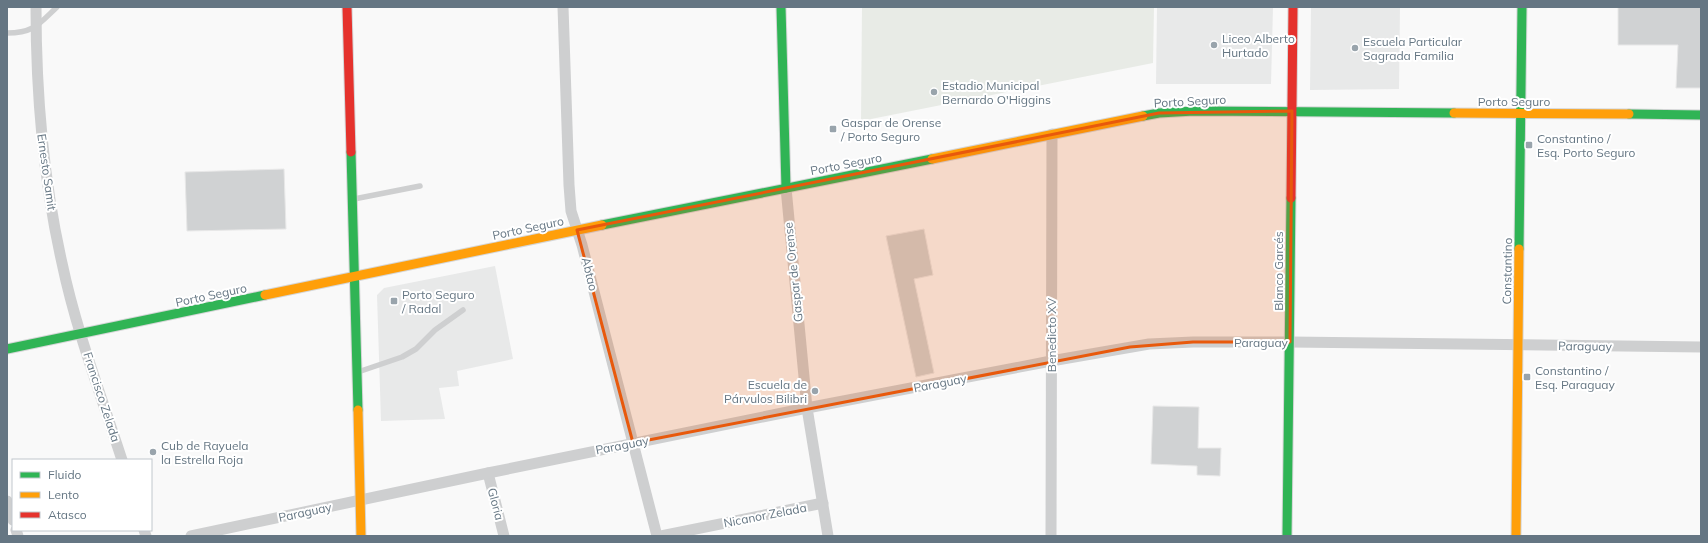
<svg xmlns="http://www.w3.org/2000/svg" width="1708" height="543" font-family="Mulish,sans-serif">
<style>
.built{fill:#e8e9e9}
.green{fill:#e8ebe6}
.building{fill:#d0d2d3;stroke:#e8e8e8}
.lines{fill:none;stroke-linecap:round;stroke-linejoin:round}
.fast-casing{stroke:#d5d6d7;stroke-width:11}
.slow-casing{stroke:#d5d6d7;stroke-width:11}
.jam-casing{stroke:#d5d6d7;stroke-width:11}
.lane{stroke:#cecfd0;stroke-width:5.5}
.street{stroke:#cecfd0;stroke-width:11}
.fast{stroke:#30b455;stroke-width:9}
.slow{stroke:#ff9f0a;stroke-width:9}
.jam{stroke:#e5322d;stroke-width:9}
.marked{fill:#e8590c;fill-opacity:0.2;stroke:#e8590c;stroke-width:3;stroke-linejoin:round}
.poi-dot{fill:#99a4ac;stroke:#fff;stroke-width:1.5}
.labels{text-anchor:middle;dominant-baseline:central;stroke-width:4;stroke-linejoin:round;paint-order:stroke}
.poi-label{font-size:12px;fill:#657683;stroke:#fff;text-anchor:start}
.street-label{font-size:12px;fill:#657683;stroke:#fff}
</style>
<rect width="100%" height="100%" fill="#f9f9f9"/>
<g class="built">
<path d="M1157 7H1273L1271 84H1156Z"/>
<path d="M1311 7H1400L1399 89 1310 90Z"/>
<path d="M495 266 513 359 457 371 459 386 439 388 445 419 381 421 377 295 384 288Z"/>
</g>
<path class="green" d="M862 7H1154L1153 63 861 121Z"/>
<g class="building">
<path d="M1618 7H1701V88H1676L1678 45H1618Z"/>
<path d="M284 169 286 229 187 231 185 172Z"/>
<path d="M924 229 933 275 914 279 934 373 916 377 886 236Z"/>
<path d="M1153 406 1199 407 1198 448H1221L1220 476 1197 475V466L1151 464Z"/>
</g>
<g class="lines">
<defs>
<g id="fast">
<path d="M781 7 786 188"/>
<path d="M1629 114 1701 115"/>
<path d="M1143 116 1159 113 1194 111 1454 113"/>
<path d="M351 152 358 410"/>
<path d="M602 225 932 159"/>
<path d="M1519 249 1522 7"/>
<path d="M7 349 265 295"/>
<path d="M1287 536 1291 198"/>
</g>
<g id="slow">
<path d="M1454 113 1629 114"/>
<path d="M932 159 1143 116"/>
<path d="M265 295 602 225"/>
<path d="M358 410 361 536"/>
<path d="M1516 536 1519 249"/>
</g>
<g id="jam">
<path d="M347 7 351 152"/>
<path d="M1291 198 1293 7"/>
</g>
</defs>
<use href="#fast" class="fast-casing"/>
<use href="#slow" class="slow-casing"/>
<use href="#jam" class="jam-casing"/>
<g class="lane">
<path d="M7 33C34 33 39 24 57 7"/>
<path d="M354 199 420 186"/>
<path d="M358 372 402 357 416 349 435 330 463 310"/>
</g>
<g class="street">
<path d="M36 7C36 93 43 179 62 263 76 330 101 395 122 460"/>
<path d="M563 7 569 185 571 211 582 245 657 536"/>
<path d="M786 188 807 408 828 536"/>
<path d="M488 473 504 536"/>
<path d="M7 501 13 520"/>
<path d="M16 530 18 536"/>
<path d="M144 530 146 536"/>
<path d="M191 536 488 473 807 408 1051 361 1149 344 1193 342H1290L1701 347"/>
<path d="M661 536 823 503"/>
<path d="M1051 536 1052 134"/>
</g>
<use href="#fast" class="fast"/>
<use href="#slow" class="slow"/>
<use href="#jam" class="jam"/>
</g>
<path class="marked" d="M1292 111 1290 342H1193L1130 347 633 443 577 230 1159 113Z"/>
<g class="poi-dot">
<circle cx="1214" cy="45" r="4"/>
<circle cx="1355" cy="48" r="4"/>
<circle cx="934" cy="92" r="4"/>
<rect x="829" y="125" width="8" height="8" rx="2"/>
<rect x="1525" y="141" width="8" height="8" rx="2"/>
<rect x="390" y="297" width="8" height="8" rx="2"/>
<rect x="1523" y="373" width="8" height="8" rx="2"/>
<circle cx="815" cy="391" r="4"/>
<circle cx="153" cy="452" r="4"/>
</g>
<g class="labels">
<g class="poi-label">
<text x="1222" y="38">Liceo Alberto<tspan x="1222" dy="14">Hurtado</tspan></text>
<text x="1363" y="41">Escuela Particular<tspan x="1363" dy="14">Sagrada Familia</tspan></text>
<text x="942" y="85">Estadio Municipal<tspan x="942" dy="14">Bernardo O'Higgins</tspan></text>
<text x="841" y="122">Gaspar de Orense<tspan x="841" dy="14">/ Porto Seguro</tspan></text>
<text x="1537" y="138">Constantino /<tspan x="1537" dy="14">Esq. Porto Seguro</tspan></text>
<text x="402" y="294">Porto Seguro<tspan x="402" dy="14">/ Radal</tspan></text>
<text x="1535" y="370">Constantino /<tspan x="1535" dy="14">Esq. Paraguay</tspan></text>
<text x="807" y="384" text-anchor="end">Escuela de<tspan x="807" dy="14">Párvulos Bilibri</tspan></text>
<text x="161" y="445">Cub de Rayuela<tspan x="161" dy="14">la Estrella Roja</tspan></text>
</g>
<g class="street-label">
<text transform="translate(1190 101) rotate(-3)">Porto Seguro</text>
<text x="1514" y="101">Porto Seguro</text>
<text transform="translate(846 164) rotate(-11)">Porto Seguro</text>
<text transform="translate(47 172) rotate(82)">Ernesto Samit</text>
<text transform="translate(528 228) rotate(-12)">Porto Seguro</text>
<text transform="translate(1278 271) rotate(-90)">Blanco Garcés</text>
<text transform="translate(1507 271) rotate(-89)">Constantino</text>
<text transform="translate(793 272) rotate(-96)">Gaspar de Orense</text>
<text transform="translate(590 274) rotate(76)">Abtao</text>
<text transform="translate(211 295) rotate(-12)">Porto Seguro</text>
<text transform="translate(1051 335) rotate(-90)">Benedicto XV</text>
<text x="1261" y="342">Paraguay</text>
<text transform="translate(1585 346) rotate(1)">Paraguay</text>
<text transform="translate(940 383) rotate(-11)">Paraguay</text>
<text transform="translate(102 397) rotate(72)">Francisco Zelada</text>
<text transform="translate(622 445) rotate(-11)">Paraguay</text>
<text transform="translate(496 504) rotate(75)">Gloria</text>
<text transform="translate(305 512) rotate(-12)">Paraguay</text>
<text transform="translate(765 515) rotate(-11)">Nicanor Zelada</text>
</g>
</g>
<rect width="1708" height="543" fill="none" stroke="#657683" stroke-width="16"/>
<rect x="12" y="459" width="140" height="72" fill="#ffffff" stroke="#c1c8cd"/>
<rect x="20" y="472" width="20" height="6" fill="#30b455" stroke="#c1c8cd"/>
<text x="48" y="479" font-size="12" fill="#657683">Fluido</text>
<rect x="20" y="492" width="20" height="6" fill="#ff9f0a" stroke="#c1c8cd"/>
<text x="48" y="499" font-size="12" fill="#657683">Lento</text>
<rect x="20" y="512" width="20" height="6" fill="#e5322d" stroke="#c1c8cd"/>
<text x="48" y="519" font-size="12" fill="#657683">Atasco</text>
</svg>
